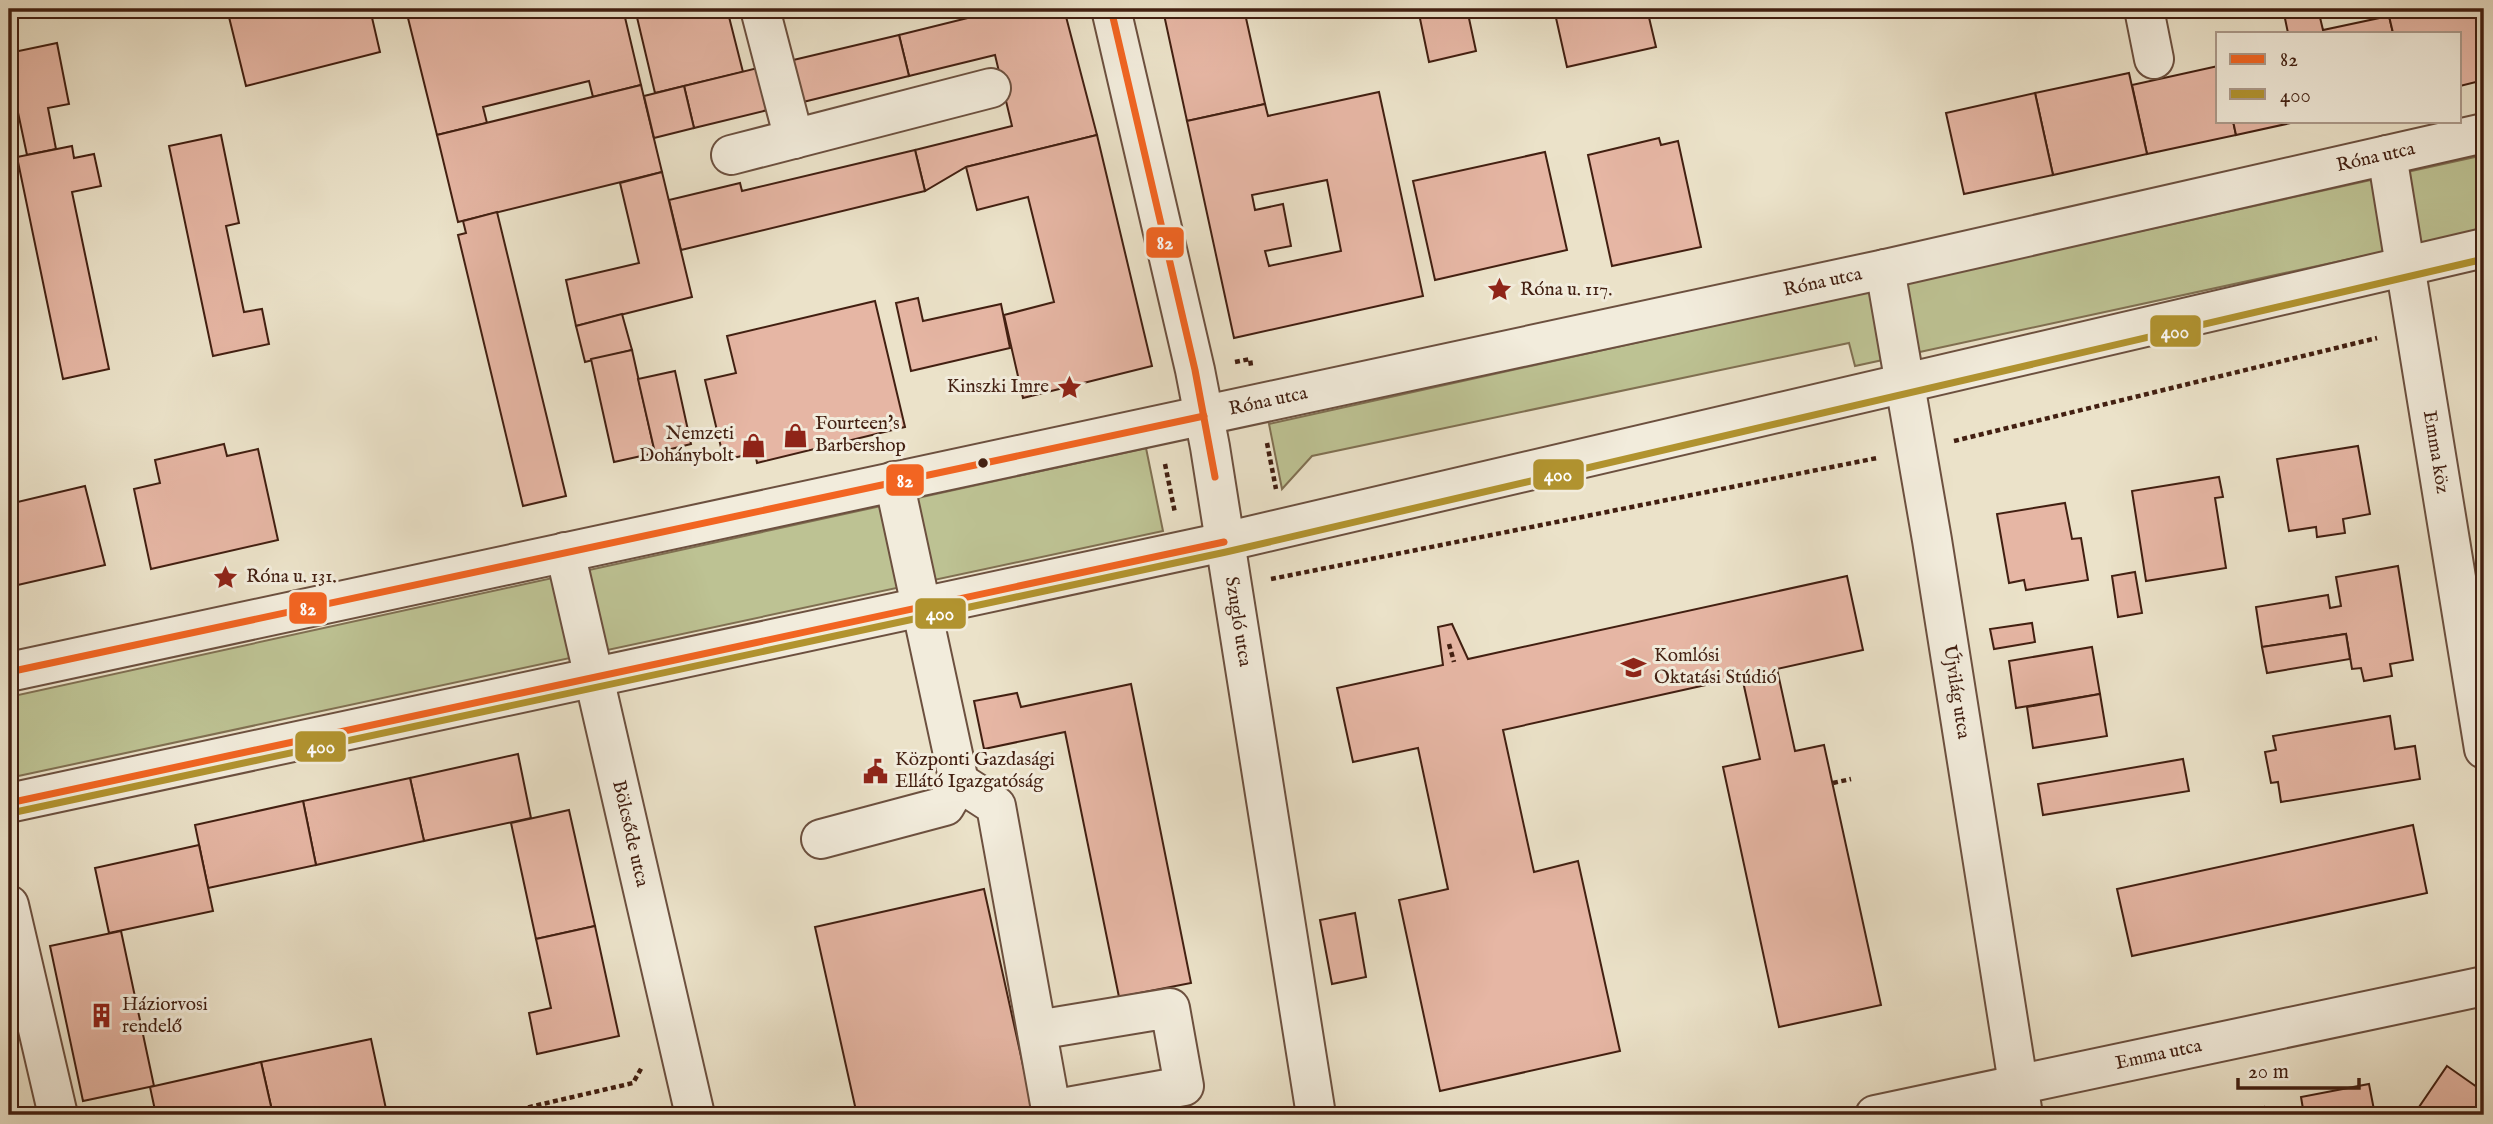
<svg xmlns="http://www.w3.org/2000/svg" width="2493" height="1124" font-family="'IM FELL English',serif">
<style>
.green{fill:#bdc293;stroke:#807052;stroke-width:2}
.building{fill:#e6b6a4;stroke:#421f11;stroke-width:2;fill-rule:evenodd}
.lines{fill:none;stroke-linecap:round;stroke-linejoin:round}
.minor-casing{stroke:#6c503f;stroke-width:42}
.path{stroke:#421f11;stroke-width:4.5;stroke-dasharray:5 3.5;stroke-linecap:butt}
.minor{stroke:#f2ecdc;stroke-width:38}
.bus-1-casing{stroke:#f2ecdc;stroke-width:12}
.bus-2-casing{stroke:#f2ecdc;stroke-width:12}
.bus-1{stroke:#f26522;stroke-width:7}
.bus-2{stroke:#b1932f;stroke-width:7}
.bus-dot{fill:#421f11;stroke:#f2ecdc;stroke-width:2.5}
.labels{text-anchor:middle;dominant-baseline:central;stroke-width:6;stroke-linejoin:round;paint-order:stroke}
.street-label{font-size:19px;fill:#421f11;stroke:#f2ecdc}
.poi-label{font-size:19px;fill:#421f11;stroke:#f2ecdc;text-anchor:start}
.line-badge{stroke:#f2ecdc;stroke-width:2.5}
.badge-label{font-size:19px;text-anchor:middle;font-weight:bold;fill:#fff}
</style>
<rect width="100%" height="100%" fill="#ebe2c9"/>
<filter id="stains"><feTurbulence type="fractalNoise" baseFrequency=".00286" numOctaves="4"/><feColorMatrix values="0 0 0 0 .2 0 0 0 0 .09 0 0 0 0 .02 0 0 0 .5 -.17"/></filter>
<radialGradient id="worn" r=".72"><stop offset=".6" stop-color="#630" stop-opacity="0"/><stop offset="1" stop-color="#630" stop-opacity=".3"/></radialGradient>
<g class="green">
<path d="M2484 155V230L1855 366 1849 343 1312 456 1282 489 1269 424Z"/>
<path d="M1146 448 1163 531 9 778V697Z"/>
</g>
<g class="building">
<path d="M227 9H370L380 52 246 86Z"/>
<path d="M406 9H429L407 14Z"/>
<path d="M429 9H623L641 85 593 97 589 81 483 107 487 123 437 135 407 14Z"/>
<path d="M635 9H727L743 72 655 93Z"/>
<path d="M981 9H1004L982 14Z"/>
<path d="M1004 9H1064L1097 135 966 167 925 191 915 150 1012 126 995 55 909 76 899 35Z"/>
<path d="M1244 9 1265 104 1187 121 1163 10Z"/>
<path d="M1418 9H1467L1476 51 1429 62Z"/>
<path d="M1554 9H1647L1656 47 1567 67Z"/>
<path d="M2283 9H2318L2323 30 2389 16 2393 33H2288Z"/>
<path d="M2421 9H2484V80L2460 86V33H2393L2389 16Z"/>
<path d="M899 35 909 76 799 103 789 61Z"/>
<path d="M57 43 69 104 48 108 56 149 27 155 9 70V53Z"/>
<path d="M770 65 780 107 694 128 684 86Z"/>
<path d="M2218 66V121H2233L2236 135 2147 154 2132 85Z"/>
<path d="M2129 73 2147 154 2053 175 2035 93Z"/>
<path d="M641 85 662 172 458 222 437 135Z"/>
<path d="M684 86 694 128 654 138 644 96Z"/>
<path d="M1379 92 1423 296 1234 338 1187 121 1265 104 1268 116ZM1327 180 1341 251 1269 266 1265 251 1291 246 1283 204 1255 210 1252 195Z"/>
<path d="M2035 93 2053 175 1964 194 1946 113Z"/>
<path d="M2233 121H2300L2236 135Z"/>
<path d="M221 135 239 223 226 226 244 312 262 309 269 344 213 356 169 146Z"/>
<path d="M1097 135 1152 366 1023 398 1004 315 1054 302 1028 197 977 210 966 167Z"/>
<path d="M1659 138 1661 145 1678 141 1701 247 1612 266 1588 155Z"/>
<path d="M72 146 74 158 94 154 101 186 72 192 109 369 63 379 17 157Z"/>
<path d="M915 150 925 191 681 250 669 200 740 183 742 191Z"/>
<path d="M1545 152 1567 250 1435 280 1413 181Z"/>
<path d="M662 172 692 297 576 326 566 280 639 263 620 183Z"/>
<path d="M497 212 566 496 523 506 458 235 466 233 463 221Z"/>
<path d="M918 298 923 321 1001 304 1010 348 911 371 896 303Z"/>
<path d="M875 301 905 427 757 463 755 453 724 460 705 380 736 373 727 336Z"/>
<path d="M622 314 632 350 585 362 576 326Z"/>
<path d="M632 350 655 453 614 462 591 359Z"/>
<path d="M675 371 691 444 655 453 638 379Z"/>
<path d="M224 444 227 456 258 449 278 540 151 569 134 489 160 483 155 460Z"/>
<path d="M2358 446 2370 514 2343 519 2345 533 2317 537 2316 527 2289 531 2277 459Z"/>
<path d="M2219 477 2223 497 2215 498 2226 568 2146 581 2132 491Z"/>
<path d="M85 486 105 565 9 587V504Z"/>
<path d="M2065 503 2072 539 2081 538 2088 580 2026 590 2024 580 2009 583 1997 514Z"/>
<path d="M2398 566 2413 660 2390 664 2392 676 2364 681 2361 668 2352 669 2346 634 2262 647 2256 607 2328 595 2330 608 2341 606 2336 577Z"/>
<path d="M2135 572 2142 613 2118 617 2112 576Z"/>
<path d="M1847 576 1863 650 1777 669 1795 751 1824 745 1881 1005 1779 1027 1723 767 1760 759 1742 677 1503 730 1534 872 1578 861 1620 1051 1440 1091 1399 900 1448 889 1418 748 1353 762 1337 688 1443 665 1438 627 1452 624 1468 659Z"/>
<path d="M2032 623 2035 642 1994 649 1990 629Z"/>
<path d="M2346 634 2350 659 2267 673 2262 647Z"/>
<path d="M2092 647 2100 694 2016 708 2009 661Z"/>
<path d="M1131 684 1191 983 1119 997 1065 732 984 749 974 701 1017 693 1021 707Z"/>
<path d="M2100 694 2107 736 2033 748 2027 707Z"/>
<path d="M2390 716 2395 749 2415 746 2420 779 2281 802 2278 782 2271 783 2265 752 2276 750 2273 736Z"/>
<path d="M518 754 531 818 424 841 410 778Z"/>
<path d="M2183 759 2189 791 2043 815 2038 784Z"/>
<path d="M410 778 424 841 316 865 303 801Z"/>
<path d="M303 801 316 865 208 888 195 825Z"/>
<path d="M569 810 595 926 536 939 511 823Z"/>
<path d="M2413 825 2427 893 2132 956 2117 889Z"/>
<path d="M199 845 213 911 109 933 95 868Z"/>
<path d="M984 889 1034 1115H857L815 927Z"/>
<path d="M1355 913 1366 977 1332 984 1320 920Z"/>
<path d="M595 926 619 1036 537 1054 529 1013 551 1008 536 939Z"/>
<path d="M121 931 154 1086 83 1101 50 946Z"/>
<path d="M371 1039 386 1109 358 1115H273L261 1062Z"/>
<path d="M261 1062 273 1115H156L150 1087Z"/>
<path d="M2447 1066 2484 1092V1115H2425L2417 1110Z"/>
<path d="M2369 1084 2375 1115H2304L2301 1097Z"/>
<path d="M2264 1107 2265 1115H2219Z"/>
</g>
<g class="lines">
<defs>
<g id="minor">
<path d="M760 9 794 139"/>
<path id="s1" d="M1111 9 1195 370 1210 447 1316 1115"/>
<path d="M2144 9 2154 59"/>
<path d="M731 155 991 88"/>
<path id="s2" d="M2387 155 2484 749"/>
<path id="s3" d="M1885 269 1932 540 2023 1115"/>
<path id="s4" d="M565 552 695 1115"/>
<path id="s5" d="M9 672 1885 269 2484 133"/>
<path d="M959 782 996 806 1052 1115"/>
<path d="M9 803 1224 542 2484 248"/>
<path d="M821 839 945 806 959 782 894 481"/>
<path d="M9 905 58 1115"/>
<path d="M1037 1030 1170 1008 1184 1086 1051 1110"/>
<path id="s6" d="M1875 1115 2484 986"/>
</g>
</defs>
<use href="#minor" class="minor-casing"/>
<g class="path">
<path d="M1235 362 1250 359 1251 366"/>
<path d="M1954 441 2377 338"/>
<path d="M1267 443 1276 489"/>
<path d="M1165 464 1175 513"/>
<path d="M1271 579 1877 458"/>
<path d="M1449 644 1454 662"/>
<path d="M1833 783 1851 779"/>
<path d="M495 1115 633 1083 642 1067"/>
</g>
<use href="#minor" class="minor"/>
<defs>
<g id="bus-1">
<path d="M1111 9 1195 370 1215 477"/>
<path d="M9 672 1204 416"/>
<path d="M9 803 1224 542"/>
</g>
<path id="bus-2" d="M11 813 1226 552 2484 259"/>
</defs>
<use href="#bus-1" class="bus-1-casing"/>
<use href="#bus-2" class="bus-2-casing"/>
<use href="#bus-1" class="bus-1"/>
<use href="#bus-2" class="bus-2"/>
</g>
<defs>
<symbol id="sight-bare" viewBox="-9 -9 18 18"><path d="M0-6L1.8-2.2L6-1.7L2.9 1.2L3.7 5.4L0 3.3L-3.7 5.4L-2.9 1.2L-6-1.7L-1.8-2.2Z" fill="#8f2418" stroke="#f2ecdc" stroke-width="2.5" paint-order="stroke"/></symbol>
<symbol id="shop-bare" viewBox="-9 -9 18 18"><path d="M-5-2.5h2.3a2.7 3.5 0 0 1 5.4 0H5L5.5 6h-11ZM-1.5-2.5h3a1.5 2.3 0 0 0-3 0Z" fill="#8f2418" stroke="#f2ecdc" stroke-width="2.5" paint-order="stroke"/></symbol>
<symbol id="school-bare" viewBox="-9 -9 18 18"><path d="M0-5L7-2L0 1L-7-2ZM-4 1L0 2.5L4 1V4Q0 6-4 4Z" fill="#8f2418" stroke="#f2ecdc" stroke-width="2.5" paint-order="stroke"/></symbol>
<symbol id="civic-bare" viewBox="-9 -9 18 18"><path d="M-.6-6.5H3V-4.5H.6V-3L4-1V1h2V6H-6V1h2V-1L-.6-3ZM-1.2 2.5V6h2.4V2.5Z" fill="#8f2418" stroke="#f2ecdc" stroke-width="2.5" paint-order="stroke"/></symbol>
<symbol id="building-bare" viewBox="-9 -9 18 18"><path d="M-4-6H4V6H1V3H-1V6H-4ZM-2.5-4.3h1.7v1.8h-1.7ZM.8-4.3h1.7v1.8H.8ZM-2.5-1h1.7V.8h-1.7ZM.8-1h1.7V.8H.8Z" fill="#8f2418" stroke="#f2ecdc" stroke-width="2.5" paint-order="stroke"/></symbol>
</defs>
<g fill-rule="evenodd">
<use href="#sight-bare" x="1482" y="272" width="35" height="35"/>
<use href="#sight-bare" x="1052" y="370" width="35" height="35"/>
<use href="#shop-bare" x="778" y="418" width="35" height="35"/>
<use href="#shop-bare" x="736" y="428" width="35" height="35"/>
<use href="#sight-bare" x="208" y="560" width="35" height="35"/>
<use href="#school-bare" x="1616" y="650" width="35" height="35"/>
<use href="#civic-bare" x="858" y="754" width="35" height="35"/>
<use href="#building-bare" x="84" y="998" width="35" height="35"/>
</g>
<circle class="bus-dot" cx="983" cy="463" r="6"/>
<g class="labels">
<g class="street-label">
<text stroke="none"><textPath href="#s5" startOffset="2422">Róna utca</textPath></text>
<text stroke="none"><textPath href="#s5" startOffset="1855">Róna utca</textPath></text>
<text stroke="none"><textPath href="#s5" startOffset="1288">Róna utca</textPath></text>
<text stroke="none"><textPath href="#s2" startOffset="301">Emma köz</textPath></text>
<text stroke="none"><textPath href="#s1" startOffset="626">Szugló utca</textPath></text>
<text stroke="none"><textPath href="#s3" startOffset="429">Újvilág utca</textPath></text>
<text stroke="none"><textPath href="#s4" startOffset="289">Bölcsőde utca</textPath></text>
<text stroke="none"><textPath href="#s6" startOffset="290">Emma utca</textPath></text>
</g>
<g class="poi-label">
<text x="1520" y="290">Róna u. 117.</text>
<text x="1049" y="387" text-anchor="end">Kinszki Imre</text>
<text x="815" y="424">Fourteen's<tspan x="815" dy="22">Barbershop</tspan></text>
<text x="734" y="434" text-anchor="end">Nemzeti<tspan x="734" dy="22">Dohánybolt</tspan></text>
<text x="246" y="577">Róna u. 131.</text>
<text x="1654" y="656">Komlósi<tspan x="1654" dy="22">Oktatási Stúdió</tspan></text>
<text x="895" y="760">Központi Gazdasági<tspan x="895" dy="22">Ellátó Igazgatóság</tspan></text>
<text x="122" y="1005">Háziorvosi<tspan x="122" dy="22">rendelő</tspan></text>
</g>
</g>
<g class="line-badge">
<rect x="1145" y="226" width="40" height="33" rx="7" fill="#f26522"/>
<rect x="2149" y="314" width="53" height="34" rx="7" fill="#b1932f"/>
<rect x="1532" y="458" width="53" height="33" rx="7" fill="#b1932f"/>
<rect x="885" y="463" width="40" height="34" rx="7" fill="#f26522"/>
<rect x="288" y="591" width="40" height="34" rx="7" fill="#f26522"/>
<rect x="914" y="597" width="53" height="33" rx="7" fill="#b1932f"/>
<rect x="294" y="730" width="53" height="33" rx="7" fill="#b1932f"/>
</g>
<g class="badge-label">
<text x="1165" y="249">82</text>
<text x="2175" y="338">400</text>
<text x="1558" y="481">400</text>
<text x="905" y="487">82</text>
<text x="308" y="615">82</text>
<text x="940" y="620">400</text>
<text x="321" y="753">400</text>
</g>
<rect width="2493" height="1124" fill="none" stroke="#ebe2c9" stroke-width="35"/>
<rect x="10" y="10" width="2472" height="1103" fill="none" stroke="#421f11" stroke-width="3.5"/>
<rect x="18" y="18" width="2458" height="1089" fill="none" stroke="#421f11" stroke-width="2"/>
<rect x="2216" y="32" width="245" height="91" fill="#f2ecdc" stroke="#ac9a8b" stroke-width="2"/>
<rect x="2230" y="54" width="35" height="10" fill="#f26522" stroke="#ac9a8b" stroke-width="2"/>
<text x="2280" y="66" font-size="21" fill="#421f11">82</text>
<rect x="2230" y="89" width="35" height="10" fill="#b1932f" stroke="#ac9a8b" stroke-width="2"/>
<text x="2280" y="102" font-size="21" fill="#421f11">400</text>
<path d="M2238 1078v10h121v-10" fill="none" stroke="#421f11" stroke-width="3.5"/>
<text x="2248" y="1078" font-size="21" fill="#421f11" stroke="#f2ecdc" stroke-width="5" paint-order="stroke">20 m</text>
<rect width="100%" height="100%" filter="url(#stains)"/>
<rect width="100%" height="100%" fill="url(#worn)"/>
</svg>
